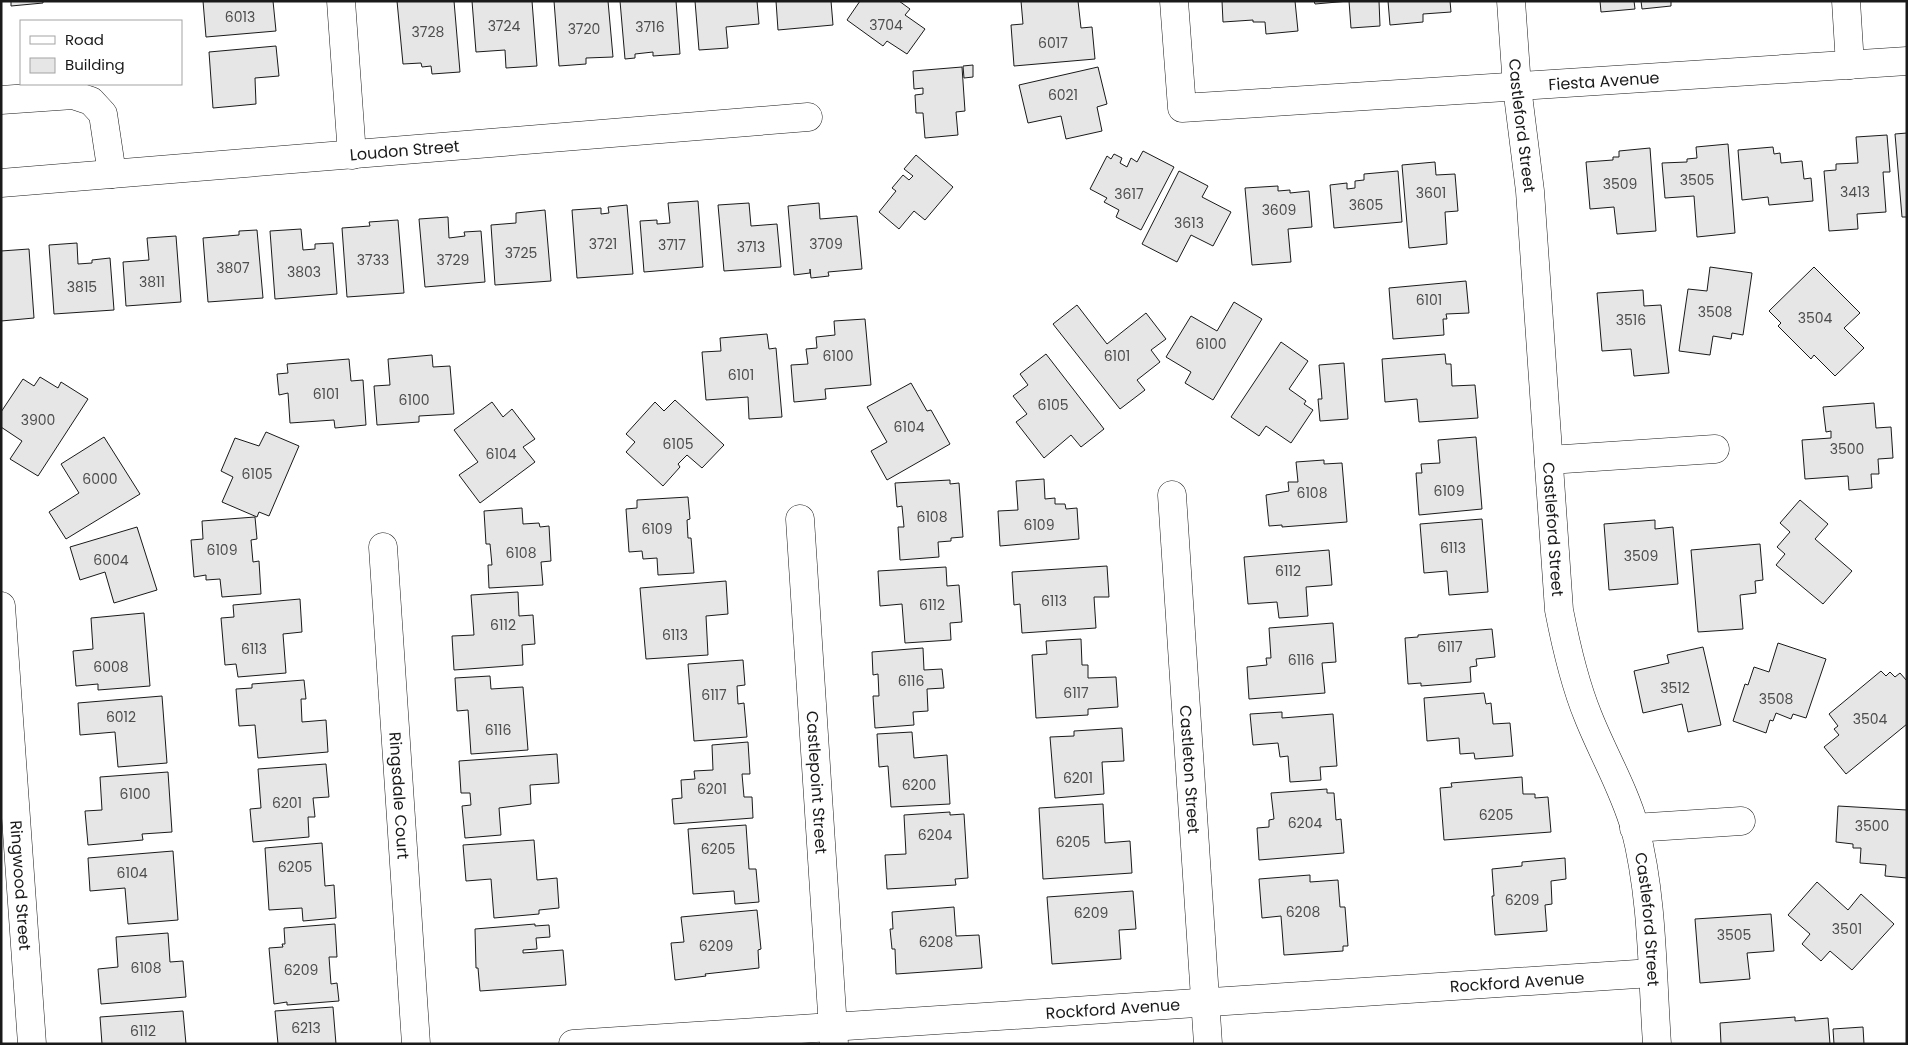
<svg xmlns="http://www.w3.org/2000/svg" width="1908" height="1045" font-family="Poppins,sans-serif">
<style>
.building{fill:#e6e6e6;stroke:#1a1a1a}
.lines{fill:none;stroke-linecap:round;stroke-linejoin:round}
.minor-casing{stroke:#1a1a1a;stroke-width:29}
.minor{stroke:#fff;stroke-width:28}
.labels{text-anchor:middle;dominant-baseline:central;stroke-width:4;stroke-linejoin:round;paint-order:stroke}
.number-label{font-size:14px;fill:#4d4d4d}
.street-label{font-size:16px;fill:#1a1a1a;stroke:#fff}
</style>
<rect width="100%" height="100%" fill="#fff"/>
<g class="building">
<path d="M11 1H43V3L11 6Z"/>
<path d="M203 1H273L276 31 206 37Z"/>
<path d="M397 1H454L460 72 432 74 431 66 422 67 421 63 403 64Z"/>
<path d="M472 1H532L537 66 506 68 505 50 476 52Z"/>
<path d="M554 1H608L613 57 586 58V64L559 66Z"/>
<path d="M620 1H676L680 54 653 56V52L635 54V58L625 59Z"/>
<path d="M695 1H757L759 24 726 27 728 48 699 50Z"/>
<path d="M776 1H831L833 25 778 30Z"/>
<path d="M860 1H899L910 9 905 15 925 29 907 54 887 41 883 46 847 20Z"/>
<path d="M1021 1H1078L1081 28 1092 27 1095 59 1014 66 1011 25 1023 24Z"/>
<path d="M1222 1H1295L1298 31 1266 34 1265 22H1253V20L1223 22Z"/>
<path d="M1314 1H1379L1380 26 1351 28 1349 1 1315 4Z"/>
<path d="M1388 1H1450L1451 12 1423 14V22L1390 25Z"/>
<path d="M1600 1H1634L1635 9 1601 12Z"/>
<path d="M1641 1H1671V6L1642 9Z"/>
<path d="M276 46 279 76 255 78 256 104 213 108 209 52Z"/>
<path d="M973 65V77L964 78 963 66Z"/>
<path d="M962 67 965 111 956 112 958 135 925 138 923 113H916L915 95 923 94V88L914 89 913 71Z"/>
<path d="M1098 67 1107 104 1097 107 1102 131 1066 139 1061 116 1028 123 1019 85Z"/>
<path d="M1907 133V217H1902L1895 134Z"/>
<path d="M1887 135 1890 172H1883L1886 212 1857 214 1858 229 1829 231 1824 171 1836 170V164L1858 163 1856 137Z"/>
<path d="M1728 144 1735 233 1697 237 1694 196 1665 198 1662 163 1687 162V159L1697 158 1696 147Z"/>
<path d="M1773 147 1774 154 1780 153 1781 163 1802 161 1804 179 1811 178 1813 201 1769 205 1768 197 1742 200 1738 150Z"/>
<path d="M1650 148 1656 231 1617 234 1614 207 1590 209 1586 162 1613 160V157H1619V151Z"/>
<path d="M1143 151 1174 167 1141 230 1116 217 1119 210 1104 202 1107 198 1090 189 1107 156 1111 159 1114 154 1122 158 1120 163 1127 167 1131 158 1137 162Z"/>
<path d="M916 155 953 187 925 220 914 211 899 229 879 212 896 191 892 188 903 175 909 180 913 176 904 169Z"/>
<path d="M1435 162 1436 175 1455 174 1458 211 1445 212 1447 244 1409 248 1402 165Z"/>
<path d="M1179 171 1208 186 1202 197 1231 212 1213 246 1191 235 1177 262 1142 244Z"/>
<path d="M1398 171 1402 222 1334 228 1330 185 1347 183V189L1355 188V181L1364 180V174Z"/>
<path d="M1278 186V191L1290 190V193L1309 191 1312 227 1288 229 1291 262 1252 265 1245 188Z"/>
<path d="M698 201 703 267 644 272 640 221 657 220V224L670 223 668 203Z"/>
<path d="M749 203 751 226 777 224 781 267 724 271 718 205Z"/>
<path d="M819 203 820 219 857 216 862 269 828 272 829 276 811 278 810 269V273L794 275 788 206Z"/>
<path d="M627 205 633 274 577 278 572 210 601 208V214L609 213 608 207Z"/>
<path d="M545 210 551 281 495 285 491 225 516 223V213Z"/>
<path d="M448 217 449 238 465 236 464 232 481 231 485 282 425 287 419 219Z"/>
<path d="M398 220 404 293 347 297 342 228 370 226 369 222Z"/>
<path d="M301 229 303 250 315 249V244L333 243 337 294 275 299 270 231Z"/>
<path d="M257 230 263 298 208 302 203 238 239 235V231Z"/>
<path d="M176 236 181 302 126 306 123 262 149 260 147 238Z"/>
<path d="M77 243 78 264 92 263V260L110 258 114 310 54 314 49 245Z"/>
<path d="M29 249 34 318 1 321V251Z"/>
<path d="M1710 267 1752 273 1743 335 1732 333 1731 339 1713 336 1710 355 1679 351 1688 289 1707 291Z"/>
<path d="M1814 267 1860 313 1844 328 1864 348 1835 376 1814 355 1811 359 1778 326 1781 323 1769 311Z"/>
<path d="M1466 281 1469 313 1446 314 1447 319H1443L1444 335 1393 339 1389 288Z"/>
<path d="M1643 290 1644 306 1661 305 1669 373 1634 376 1631 349 1602 351 1597 293Z"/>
<path d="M1234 302 1262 319 1213 400 1185 383 1191 372 1166 357 1191 316 1217 331Z"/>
<path d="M1077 305 1107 344 1146 313 1166 339 1151 350 1160 362 1137 380 1145 390 1120 409 1053 324Z"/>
<path d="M865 319 871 385 825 389 826 399 794 402 791 365 808 364 806 349 817 348 816 337 835 335 834 321Z"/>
<path d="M767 334 769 349 776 348 782 417 749 419 748 397 706 400 702 352 721 351 720 338Z"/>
<path d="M1281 342 1308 361 1289 389 1306 401 1304 404 1313 410 1291 443 1266 426 1259 436 1231 417Z"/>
<path d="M1046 354 1104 429 1081 447 1071 435 1044 458 1016 422 1027 414 1013 396 1028 385 1020 374Z"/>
<path d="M1445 354 1446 364H1451L1452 386 1475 385 1478 418 1419 422 1417 399 1385 402 1382 359Z"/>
<path d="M432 355 433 367 450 366 454 414 419 416V422L377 425 374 386 390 385 388 359Z"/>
<path d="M349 359 351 381 363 380 366 425 335 428 334 420 290 423 288 393 279 395 277 374 288 373 287 364Z"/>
<path d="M1344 363 1348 419 1320 421 1318 399H1322L1319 365Z"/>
<path d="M40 377 58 388 61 382 88 399 38 476 10 459 22 441 1 427V412L23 379 34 386Z"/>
<path d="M911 383 927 411 931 410 950 444 887 480 871 451 887 442 867 407Z"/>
<path d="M675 400 724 445 702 468 687 455 678 464 680 467 663 486 626 452 635 442 626 434 655 402 664 411Z"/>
<path d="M492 402 503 417 512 409 535 439 523 447 535 462 480 503 459 475 478 462 454 430Z"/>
<path d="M1874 403 1876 428 1891 427 1893 458 1878 459 1879 474H1871L1872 488 1849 490 1848 476 1805 479 1802 440 1831 438V431L1826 432 1823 407Z"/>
<path d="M266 432 299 446 269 516 259 512 257 517 222 502 233 477 221 471 235 438 259 446Z"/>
<path d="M104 437 140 494 66 539 49 512 79 493 61 464Z"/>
<path d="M1476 437 1482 509 1419 515 1416 473H1422L1421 464 1440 463 1438 440Z"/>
<path d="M1324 460V464L1342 463 1347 522 1282 527V525L1269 526 1266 495 1289 491 1288 482H1298L1296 462Z"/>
<path d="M1044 479 1045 499 1055 498V504H1065L1066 509 1077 508 1079 539 1000 546 998 511 1018 510 1016 481Z"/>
<path d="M950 480V484L959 483 963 537 951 538V541L938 542 939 557 900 560 898 527H904L902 506 897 507 895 483Z"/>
<path d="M688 497 690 519 687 520 688 538H691L694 573 658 575 657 558 643 559 642 551 629 552 626 509 637 508V500Z"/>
<path d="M1800 500 1828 524 1815 539 1852 571 1823 604 1776 565 1785 554 1777 547 1790 532 1780 523Z"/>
<path d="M522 508 523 524 539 523 540 527 549 526 551 561 541 562 543 585 489 588 488 565H492L490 544H486L484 511Z"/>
<path d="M255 517 257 539 251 540 253 562 259 561 261 594 222 597 220 579 206 580V575L194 577 191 540 203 539 202 521Z"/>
<path d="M1482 519 1488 592 1449 595 1447 571 1424 573 1420 524Z"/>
<path d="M1655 520V529L1673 527 1678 584 1609 590 1604 524Z"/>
<path d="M137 527 157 590 114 603 105 572 80 580 70 547Z"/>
<path d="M1760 544 1763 580 1755 581 1756 593 1740 595 1743 629 1698 632 1691 550Z"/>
<path d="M1329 550 1332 585 1306 587 1308 616 1279 618 1277 602 1248 604 1244 557Z"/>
<path d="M1107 566 1109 597H1094L1096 628 1022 633 1020 604 1014 605 1012 572Z"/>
<path d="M946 567 947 586 959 585 962 622 950 623 951 640 905 643 902 604 880 606 878 571Z"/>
<path d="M726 581 728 614 706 616 708 655 646 659 640 588Z"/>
<path d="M518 592 519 616 533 615 535 644 522 645 523 665 454 670 452 636 474 635 471 595Z"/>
<path d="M300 599 302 632 283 634 286 673 238 677 236 664 225 665 221 618 234 617 233 605Z"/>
<path d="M144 613 150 686 98 690V684L76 686 73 651 93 649 91 618Z"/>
<path d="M1333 623 1336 662 1322 663 1325 693 1249 699 1247 667 1267 665 1266 658H1271L1269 628Z"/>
<path d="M1492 629 1495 657 1476 659 1477 666 1470 667 1471 682 1421 686V683L1408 684 1405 638 1418 637V635Z"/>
<path d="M1081 639 1082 665H1088V678L1116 677 1118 707 1088 709V715L1036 718 1032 655 1047 654 1046 641Z"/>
<path d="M1778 643 1826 659 1806 718 1793 714 1791 719 1776 713 1773 721 1770 720 1766 733 1733 721 1745 684 1748 685 1754 667 1769 672Z"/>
<path d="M1703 647 1721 725 1688 732 1682 704 1643 713 1634 671 1669 663 1667 655Z"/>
<path d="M923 648 924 670 942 669 944 688 927 689 928 711 913 712 914 725 875 728 873 696H879L878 674 873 675 872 652Z"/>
<path d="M743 660 745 685 737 686 738 704 744 703 747 737 694 741 688 664Z"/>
<path d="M1881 671 1886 676 1890 672 1895 677 1900 673 1907 681V724L1846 774 1824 747 1839 735 1834 729 1838 726 1829 714Z"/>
<path d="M490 676 491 689 523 687 528 750 471 754 468 710 457 711 455 678Z"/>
<path d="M304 680 306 699H301L302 722 326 720 328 752 258 758 255 725 239 726 236 689 252 688V684Z"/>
<path d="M1484 693 1486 704 1491 703 1493 724 1510 723 1513 756 1475 759 1474 753 1460 754 1459 738 1427 741 1424 698Z"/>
<path d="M162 696 167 763 118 767 115 732 80 735 78 703Z"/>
<path d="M1282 712V718L1333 714 1337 766 1320 767 1321 780 1290 782 1288 756 1280 757 1278 743 1253 745 1250 714Z"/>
<path d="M1122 728 1124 761 1102 762 1104 794 1055 798 1050 737 1074 736V731Z"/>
<path d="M912 732 914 758 947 755 950 804 891 807 888 766 879 767 877 734Z"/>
<path d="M748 742 750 774H742L744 797H752L753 818 674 824 672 799 682 798 681 780 695 779 694 771 713 770 712 745Z"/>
<path d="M557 754 559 783 530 785 531 804 499 808 501 835 465 838 462 806 471 805 470 793H461L459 761Z"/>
<path d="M326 764 329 797 313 798 315 817H308L309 837 253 842 250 809 261 808 258 769Z"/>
<path d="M168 772 172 832 142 834 143 840 88 845 85 811 102 810 100 777Z"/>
<path d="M1522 777 1523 794H1535V798L1548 797 1551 832 1444 840 1440 788 1452 787 1451 783Z"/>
<path d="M1327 789V793H1334L1336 820 1341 819 1344 853 1259 860 1257 828 1269 827V820L1274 819 1271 793Z"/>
<path d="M1103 804 1105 843 1130 841 1132 873 1043 879 1039 808Z"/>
<path d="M1838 806 1907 810V878L1885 876 1886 865 1860 863 1861 848H1853V844L1836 842Z"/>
<path d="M950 812V815L964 814 968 878 955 879 956 885 887 889 885 855 906 854 904 815Z"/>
<path d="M746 825 749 869H756L759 902 735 904 734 891 693 894 688 829Z"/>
<path d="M534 840 537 880 557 878 559 908 539 910V914L494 918 491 879 466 881 463 845Z"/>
<path d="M322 843 325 886 334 885 336 918 303 921 302 908 269 910 265 848Z"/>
<path d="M173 851 178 920 128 924 125 888 90 891 88 858Z"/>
<path d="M1565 858 1566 879 1551 881 1552 904 1545 905 1547 931 1495 935 1492 896H1494L1492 869 1522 866V862Z"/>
<path d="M1310 875V882L1338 880 1340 907H1345L1348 946H1343V951L1284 955 1281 916 1262 918 1259 879Z"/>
<path d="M1817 882 1848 910 1861 894 1894 924 1852 970 1830 951 1821 961 1802 944 1810 934 1788 915Z"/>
<path d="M1133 891 1136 929 1119 930 1121 959 1052 964 1047 897Z"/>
<path d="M954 907 956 936 979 935 982 968 896 974 895 949H892L890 929H893L892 912Z"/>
<path d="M757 910 761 949 758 950 759 968 705 974 706 976 675 980 671 943 684 942 681 917Z"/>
<path d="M1771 914 1774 951 1747 953 1750 979 1700 983 1695 919Z"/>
<path d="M335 924 337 957H329L331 984 337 983 339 1001 287 1005V1002L274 1004 269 948 283 947 282 944H285L284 928Z"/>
<path d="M535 924V926L549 925 550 937 536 938 537 949 523 950V953L563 950 566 985 480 991 478 968H476L475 929Z"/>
<path d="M168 933 170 962 183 961 186 997 101 1004 98 969 118 967 116 937Z"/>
<path d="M333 1007 336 1044H278L275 1011Z"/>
<path d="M183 1011 186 1044H102L100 1017Z"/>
<path d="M1795 1017V1021L1828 1018 1830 1044H1721L1720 1023Z"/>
<path d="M1863 1027 1864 1044H1834L1833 1029Z"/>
</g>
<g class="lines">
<defs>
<g id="minor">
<path d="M341 1 352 155"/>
<path id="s1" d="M1174 1 1182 108 1907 61"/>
<path id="s2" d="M1511 1 1517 87 1530 191 1559 610C1566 646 1574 682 1588 716 1603 754 1624 789 1635 828 1653 898 1652 972 1657 1044"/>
<path d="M1846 1 1850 65"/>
<path d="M1 100 73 95 91 101 103 114 112 174"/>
<path id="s3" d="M1 183 808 117"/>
<path d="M1549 460 1715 449"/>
<path id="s4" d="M1172 495 1208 1044"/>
<path id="s5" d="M800 519 834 1044"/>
<path id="s6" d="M383 547 416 1044"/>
<path id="s7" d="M1 606 32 1044"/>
<path d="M1634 828 1741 821"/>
<path id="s8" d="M573 1044 1652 973"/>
</g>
</defs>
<use href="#minor" class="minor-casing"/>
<use href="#minor" class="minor"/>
</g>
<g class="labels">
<g class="number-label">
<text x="240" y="17">6013</text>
<text x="886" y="25">3704</text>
<text x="504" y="26">3724</text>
<text x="650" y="27">3716</text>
<text x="584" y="29">3720</text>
<text x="428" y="32">3728</text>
<text x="1053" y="43">6017</text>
<text x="1063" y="95">6021</text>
<text x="1697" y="180">3505</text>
<text x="1620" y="184">3509</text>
<text x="1855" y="192">3413</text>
<text x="1431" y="193">3601</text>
<text x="1129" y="194">3617</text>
<text x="1366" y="205">3605</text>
<text x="1279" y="210">3609</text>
<text x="1189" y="223">3613</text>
<text x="603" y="244">3721</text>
<text x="826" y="244">3709</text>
<text x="672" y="245">3717</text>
<text x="751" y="247">3713</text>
<text x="521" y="253">3725</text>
<text x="373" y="260">3733</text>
<text x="453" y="260">3729</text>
<text x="233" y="268">3807</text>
<text x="304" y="272">3803</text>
<text x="152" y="282">3811</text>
<text x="82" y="287">3815</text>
<text x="1429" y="300">6101</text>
<text x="1715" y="312">3508</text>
<text x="1815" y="318">3504</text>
<text x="1631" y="320">3516</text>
<text x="1211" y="344">6100</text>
<text x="838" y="356">6100</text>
<text x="1117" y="356">6101</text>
<text x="741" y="375">6101</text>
<text x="326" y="394">6101</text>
<text x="414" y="400">6100</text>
<text x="1053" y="405">6105</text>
<text x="38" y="420">3900</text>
<text x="909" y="427">6104</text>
<text x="678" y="444">6105</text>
<text x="1847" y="449">3500</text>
<text x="501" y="454">6104</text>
<text x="257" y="474">6105</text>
<text x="100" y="479">6000</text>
<text x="1449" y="491">6109</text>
<text x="1312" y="493">6108</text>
<text x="932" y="517">6108</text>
<text x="1039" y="525">6109</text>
<text x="657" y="529">6109</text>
<text x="1453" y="548">6113</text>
<text x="222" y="550">6109</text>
<text x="521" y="553">6108</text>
<text x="1641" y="556">3509</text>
<text x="111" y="560">6004</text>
<text x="1288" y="571">6112</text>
<text x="1054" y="601">6113</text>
<text x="932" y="605">6112</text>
<text x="503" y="625">6112</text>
<text x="675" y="635">6113</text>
<text x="1450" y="647">6117</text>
<text x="254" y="649">6113</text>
<text x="1301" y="660">6116</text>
<text x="111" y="667">6008</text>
<text x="911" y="681">6116</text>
<text x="1675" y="688">3512</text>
<text x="1076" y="693">6117</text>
<text x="714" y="695">6117</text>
<text x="1776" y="699">3508</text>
<text x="121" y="717">6012</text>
<text x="1870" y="719">3504</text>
<text x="498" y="730">6116</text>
<text x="1078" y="778">6201</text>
<text x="919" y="785">6200</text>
<text x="712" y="789">6201</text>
<text x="135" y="794">6100</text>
<text x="287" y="803">6201</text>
<text x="1496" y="815">6205</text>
<text x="1305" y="823">6204</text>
<text x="1872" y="826">3500</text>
<text x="935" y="835">6204</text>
<text x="1073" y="842">6205</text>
<text x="718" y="849">6205</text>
<text x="295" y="867">6205</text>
<text x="132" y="873">6104</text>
<text x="1522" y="900">6209</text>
<text x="1303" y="912">6208</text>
<text x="1091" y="913">6209</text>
<text x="1847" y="929">3501</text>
<text x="1734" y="935">3505</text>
<text x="936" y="942">6208</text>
<text x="716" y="946">6209</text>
<text x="146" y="968">6108</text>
<text x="301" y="970">6209</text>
<text x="306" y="1028">6213</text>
<text x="143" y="1031">6112</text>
</g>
<g class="street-label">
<text stroke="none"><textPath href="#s1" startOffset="530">Fiesta Avenue</textPath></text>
<text stroke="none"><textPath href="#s2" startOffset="125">Castleford Street</textPath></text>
<text stroke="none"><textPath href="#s3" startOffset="405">Loudon Street</textPath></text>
<text stroke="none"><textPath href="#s2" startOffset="530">Castleford Street</textPath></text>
<text stroke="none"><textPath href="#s4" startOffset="275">Castleton Street</textPath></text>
<text stroke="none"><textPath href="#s5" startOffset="264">Castlepoint Street</textPath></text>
<text stroke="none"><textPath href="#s6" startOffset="249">Ringsdale Court</textPath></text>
<text stroke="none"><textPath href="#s7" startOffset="280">Ringwood Street</textPath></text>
<text stroke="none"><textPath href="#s2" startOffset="935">Castleford Street</textPath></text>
<text stroke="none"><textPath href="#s8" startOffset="946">Rockford Avenue</textPath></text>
<text stroke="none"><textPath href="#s8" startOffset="541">Rockford Avenue</textPath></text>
</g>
</g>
<rect width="1908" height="1045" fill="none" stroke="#1a1a1a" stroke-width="5"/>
<rect x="20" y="20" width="162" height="65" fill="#ffffff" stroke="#a3a3a3"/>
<rect x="30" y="36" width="25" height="8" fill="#ffffff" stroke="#a3a3a3"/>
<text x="65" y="45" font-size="15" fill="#1a1a1a">Road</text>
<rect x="30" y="58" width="25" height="15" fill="#e6e6e6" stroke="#a3a3a3"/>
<text x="65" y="70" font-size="15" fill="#1a1a1a">Building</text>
</svg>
